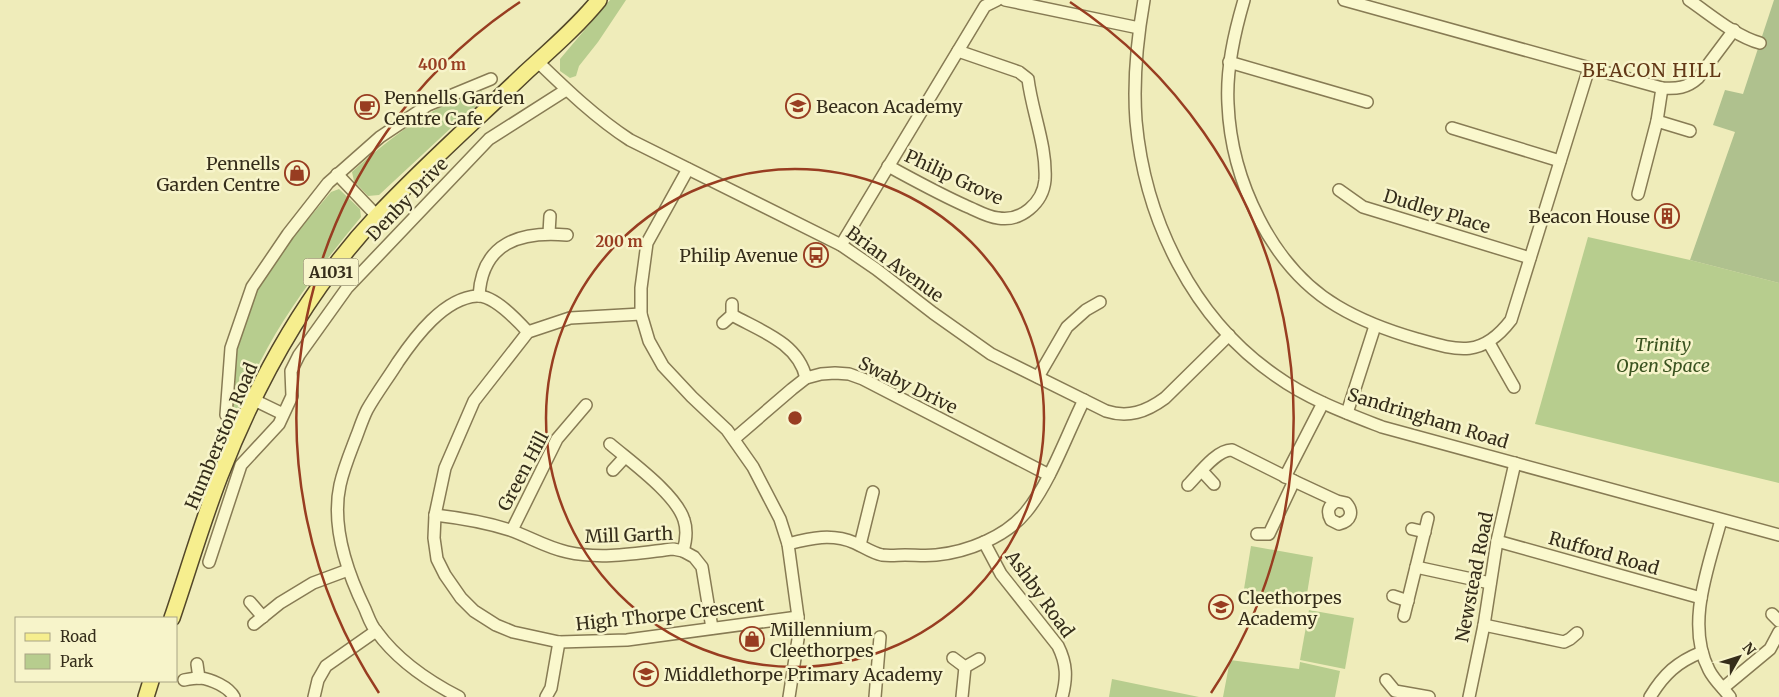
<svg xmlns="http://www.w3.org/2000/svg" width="1779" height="697" font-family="Merriweather,serif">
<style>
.green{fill:#b7cd8e}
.cemetery{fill:#afc18e}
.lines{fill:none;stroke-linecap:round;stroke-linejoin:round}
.minor-casing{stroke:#877b54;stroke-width:14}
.major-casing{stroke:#534729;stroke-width:18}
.minor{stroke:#faf8cd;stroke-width:11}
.major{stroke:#f6ee8e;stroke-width:15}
.ring{fill:none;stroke:#983d21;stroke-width:2.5}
.labels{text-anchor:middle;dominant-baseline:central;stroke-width:5;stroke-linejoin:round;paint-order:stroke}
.shield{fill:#f7f4ca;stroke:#6f694f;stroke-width:1}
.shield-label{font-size:16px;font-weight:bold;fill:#352d1a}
.poi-label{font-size:18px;fill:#352d1a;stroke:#f7f4ca;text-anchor:start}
.street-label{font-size:18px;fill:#352d1a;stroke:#f7f4ca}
.park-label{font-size:18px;font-style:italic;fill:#39521f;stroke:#f7f4ca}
.neighbourhood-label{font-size:19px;letter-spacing:1px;fill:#633917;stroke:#f7f4ca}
.centre{fill:#983d21;stroke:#f7f4ca;stroke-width:2.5}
.ring-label{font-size:15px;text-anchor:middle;font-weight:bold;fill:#983d21;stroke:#f7f4ca;stroke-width:5;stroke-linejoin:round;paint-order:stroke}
</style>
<rect width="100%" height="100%" fill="#efecba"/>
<g class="green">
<path d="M610 0H626L598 42 579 66 576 76 570 78 560 71V59Z"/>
<path d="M481 90 484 95 474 109 452 127 379 195 368 196 354 181 352 172C391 137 431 106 481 90Z"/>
<path d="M339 189 360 209 361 217C324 262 287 309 260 362 252 378 245 394 238 410L232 408 236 345 260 280 294 236 331 192Z"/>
<path d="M1588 237 1690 260 1779 283V483L1535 424Z"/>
<path d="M1251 546 1313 557 1306 600 1244 589Z"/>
<path d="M1309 610 1354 618 1345 669 1300 660Z"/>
<path d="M1230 660 1299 669 1300 662 1340 671 1335 697H1223Z"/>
<path d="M1112 679 1199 697H1109Z"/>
</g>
<path class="cemetery" d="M1774 0H1779V283L1690 260 1735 132 1713 125 1725 90 1743 94Z"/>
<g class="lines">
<defs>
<g id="minor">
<path d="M1005 0 1139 28"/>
<path d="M1144 0C1137 40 1133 81 1136 121 1145 220 1193 319 1276 376 1308 399 1346 413 1382 427L1779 535"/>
<path d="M1244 0C1234 34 1226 69 1228 104 1231 179 1271 267 1337 306 1362 321 1389 331 1417 339 1459 351 1482 358 1511 320L1589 68"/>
<path d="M1344 0 1662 88C1677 89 1687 88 1698 78L1734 30"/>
<path d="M1689 0C1711 15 1735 36 1760 43"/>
<path d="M538 62C567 90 596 118 630 140L841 245 876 269 933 313 991 354 1106 411C1128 418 1146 412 1165 398L1229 335"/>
<path d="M1229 62 1367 102"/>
<path d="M1657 121 1690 131"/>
<path d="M1452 128 1560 161"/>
<path d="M888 166C914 180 939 194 966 206 976 210 987 217 998 218 1021 222 1043 203 1045 180 1047 146 1032 112 1028 79L1019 72 958 51"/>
<path d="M688 169 647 243 641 288V314L649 341 663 366 692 397 727 430 753 467 780 519 788 544 798 617V639L789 697"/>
<path d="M337 174 377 216"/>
<path d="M1339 190 1363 207 1530 258"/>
<path d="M1638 194 1657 121 1662 88"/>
<path d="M549 233 550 216"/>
<path d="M841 245 985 6 997 0"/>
<path d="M479 296C482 242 521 231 567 235"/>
<path d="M641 314 570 318 528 332 474 401 445 468 435 515 434 538 437 559 445 575 461 598 474 611 496 625 513 632 559 642 627 640 798 617"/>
<path d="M732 315C761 331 798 343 806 378"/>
<path d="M723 323 732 315V304"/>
<path d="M1489 343 1514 387"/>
<path d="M1038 377 1067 327 1086 310 1100 302"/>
<path d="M254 400 283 414"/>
<path d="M1347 413 1375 326"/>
<path d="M226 415 231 348 252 287 288 234 328 183 380 137 428 105 491 79"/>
<path d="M734 439 792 389 806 378 821 374 835 373 849 374 863 379 1049 475"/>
<path d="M610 444C631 462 676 494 684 520 687 529 686 541 683 551"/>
<path d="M613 470 625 457"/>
<path d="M1202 471 1214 484"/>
<path d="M1285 477 1323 403"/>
<path d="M1188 485C1198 475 1217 449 1232 450L1294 481 1337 501 1346 503C1354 512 1351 521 1339 524L1331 520C1326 511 1329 505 1337 501"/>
<path d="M435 515C461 518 485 522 510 530 530 537 545 547 567 552 601 560 638 553 673 549L683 551 694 557 702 567 712 628"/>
<path d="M1721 520C1709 566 1685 624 1709 670 1714 680 1723 688 1730 697"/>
<path d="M1412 529 1425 532"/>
<path d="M512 530 557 439 586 405"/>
<path d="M1257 534H1269L1294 481"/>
<path d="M1497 541 1701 598"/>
<path d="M984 542 1001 574 1058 646C1067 664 1067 678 1062 697"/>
<path d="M788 544C811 538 832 533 855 543 864 547 872 553 882 555 890 556 898 555 905 555 915 555 926 556 936 555 967 552 1006 537 1026 512 1050 483 1067 434 1084 400"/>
<path d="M860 545 873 492"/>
<path d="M209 562 241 465 279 424 292 396 291 371 299 355 347 288 489 139 566 90"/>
<path d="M1416 567 1490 583"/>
<path d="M1393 596 1408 601"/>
<path d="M250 602 263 617"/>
<path d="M1772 614 1779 621"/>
<path d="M1404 616 1428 518"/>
<path d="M254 624 280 603 313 583 348 570"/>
<path d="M1484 625 1564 642 1570 639 1577 633"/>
<path d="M953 658 965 667 979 659"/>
<path d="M197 664 199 678"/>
<path d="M184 680C189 679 195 678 200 678 211 679 229 687 234 697"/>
<path d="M1386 680 1395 691 1429 697"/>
<path d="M1723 688 1770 649 1779 632"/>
<path d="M314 697 318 680 326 666 376 631"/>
<path d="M459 697C428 681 398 661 377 632 371 626 368 616 365 609 347 572 331 526 340 485 344 467 351 451 357 435 360 427 363 418 367 410 376 394 388 378 398 362 415 337 444 298 477 296 494 295 517 320 528 332"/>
<path d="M546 697 551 688 559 642"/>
<path d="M875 697 880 637"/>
<path d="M962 697 965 667"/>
<path d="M1469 697 1484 625 1497 541 1515 463"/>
<path d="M1650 697C1664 674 1677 662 1702 652"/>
</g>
<g id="major">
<path d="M172 618C188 571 202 523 220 476 257 381 308 289 378 215 425 165 476 120 525 73 550 50 577 27 599 0"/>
<path d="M146 697 151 681"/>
</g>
</defs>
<use href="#minor" class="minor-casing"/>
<use href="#major" class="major-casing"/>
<use href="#minor" class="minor"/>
<use href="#major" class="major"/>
</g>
<g class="ring">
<circle cx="795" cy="418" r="249"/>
<path d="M379 693A499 499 0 0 1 520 2M1070 2A499 499 0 0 1 1211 693"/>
</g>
<defs>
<symbol id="school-ring" viewBox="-11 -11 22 22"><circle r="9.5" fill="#f7f4ca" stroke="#983d21" stroke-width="1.5"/><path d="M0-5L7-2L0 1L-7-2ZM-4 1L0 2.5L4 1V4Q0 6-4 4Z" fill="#983d21"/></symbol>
<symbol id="cafe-ring" viewBox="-11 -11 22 22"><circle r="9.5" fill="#f7f4ca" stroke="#983d21" stroke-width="1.5"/><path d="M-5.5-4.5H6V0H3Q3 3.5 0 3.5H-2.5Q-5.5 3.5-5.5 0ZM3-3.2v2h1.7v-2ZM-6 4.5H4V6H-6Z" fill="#983d21"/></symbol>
<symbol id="shop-ring" viewBox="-11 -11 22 22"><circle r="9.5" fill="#f7f4ca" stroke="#983d21" stroke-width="1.5"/><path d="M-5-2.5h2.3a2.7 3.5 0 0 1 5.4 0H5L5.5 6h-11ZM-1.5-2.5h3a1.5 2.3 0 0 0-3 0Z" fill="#983d21"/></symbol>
<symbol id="building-ring" viewBox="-11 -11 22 22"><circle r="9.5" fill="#f7f4ca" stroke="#983d21" stroke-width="1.5"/><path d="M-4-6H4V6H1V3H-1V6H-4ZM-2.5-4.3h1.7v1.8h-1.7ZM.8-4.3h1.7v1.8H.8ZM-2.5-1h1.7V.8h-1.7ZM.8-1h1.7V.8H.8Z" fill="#983d21"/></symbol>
<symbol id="bus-ring" viewBox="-11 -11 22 22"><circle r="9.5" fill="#f7f4ca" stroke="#983d21" stroke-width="1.5"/><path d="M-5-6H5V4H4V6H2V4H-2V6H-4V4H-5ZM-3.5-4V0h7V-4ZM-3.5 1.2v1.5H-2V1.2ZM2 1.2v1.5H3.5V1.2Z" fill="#983d21"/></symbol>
</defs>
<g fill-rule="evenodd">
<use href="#school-ring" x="784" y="92" width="28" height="28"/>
<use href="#cafe-ring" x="353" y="93" width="28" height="28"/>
<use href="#shop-ring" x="283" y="159" width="28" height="28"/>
<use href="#building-ring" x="1653" y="202" width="28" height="28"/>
<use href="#bus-ring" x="802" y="241" width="28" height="28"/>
<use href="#school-ring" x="1207" y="593" width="28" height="28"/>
<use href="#shop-ring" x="738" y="625" width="28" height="28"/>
<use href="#school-ring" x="632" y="660" width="28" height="28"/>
</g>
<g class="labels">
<rect class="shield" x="303.5" y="258.5" width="55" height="27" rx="4"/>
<g class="shield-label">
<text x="331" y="272">A1031</text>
</g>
<g class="poi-label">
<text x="384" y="97">Pennells Garden<tspan x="384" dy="21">Centre Cafe</tspan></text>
<text x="816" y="106">Beacon Academy</text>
<text x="280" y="163" text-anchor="end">Pennells<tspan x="280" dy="21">Garden Centre</tspan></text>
<text x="1650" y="216" text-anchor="end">Beacon House</text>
<text x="798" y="255" text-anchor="end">Philip Avenue</text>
<text x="1238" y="597">Cleethorpes<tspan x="1238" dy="21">Academy</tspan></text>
<text x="770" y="629">Millennium<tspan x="770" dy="21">Cleethorpes</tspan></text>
<text x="664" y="674">Middlethorpe Primary Academy</text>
</g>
<g class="street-label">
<text transform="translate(954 177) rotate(25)">Philip Grove</text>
<text transform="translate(407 199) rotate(-46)">Denby Drive</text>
<text transform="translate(1437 211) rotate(17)">Dudley Place</text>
<text transform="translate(895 264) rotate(36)">Brian Avenue</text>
<text transform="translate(908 385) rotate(26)">Swaby Drive</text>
<text transform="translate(1428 418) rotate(17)">Sandringham Road</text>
<text transform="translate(221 436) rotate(-67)">Humberston Road</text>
<text transform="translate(523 471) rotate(-62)">Green Hill</text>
<text transform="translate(629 535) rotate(-2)">Mill Garth</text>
<text transform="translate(1604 553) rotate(16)">Rufford Road</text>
<text transform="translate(1474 577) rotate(-79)">Newstead Road</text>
<text transform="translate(1040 594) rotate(54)">Ashby Road</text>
<text transform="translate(670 614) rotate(-6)">High Thorpe Crescent</text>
</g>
<g class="park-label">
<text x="1663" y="344">Trinity<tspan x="1663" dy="21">Open Space</tspan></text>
</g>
<g class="neighbourhood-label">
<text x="1652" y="70">BEACON HILL</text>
</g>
</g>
<circle cx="795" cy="418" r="8" class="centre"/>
<g class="ring-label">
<text x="442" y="70">400 m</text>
<text x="619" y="247">200 m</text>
</g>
<rect x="15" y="617" width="162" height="65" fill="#f7f4ca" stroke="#a9a484"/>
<rect x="25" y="633" width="25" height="8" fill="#f6ee8e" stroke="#a9a484"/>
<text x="60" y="642" font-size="15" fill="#352d1a">Road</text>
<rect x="25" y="654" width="25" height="15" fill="#b7cd8e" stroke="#a9a484"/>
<text x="60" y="667" font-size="15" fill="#352d1a">Park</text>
<g transform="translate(1739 657) rotate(51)" stroke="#f7f4ca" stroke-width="4" paint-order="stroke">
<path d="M0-4L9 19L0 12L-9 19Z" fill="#352d1a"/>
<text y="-8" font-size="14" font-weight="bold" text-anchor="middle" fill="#352d1a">N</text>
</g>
</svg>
